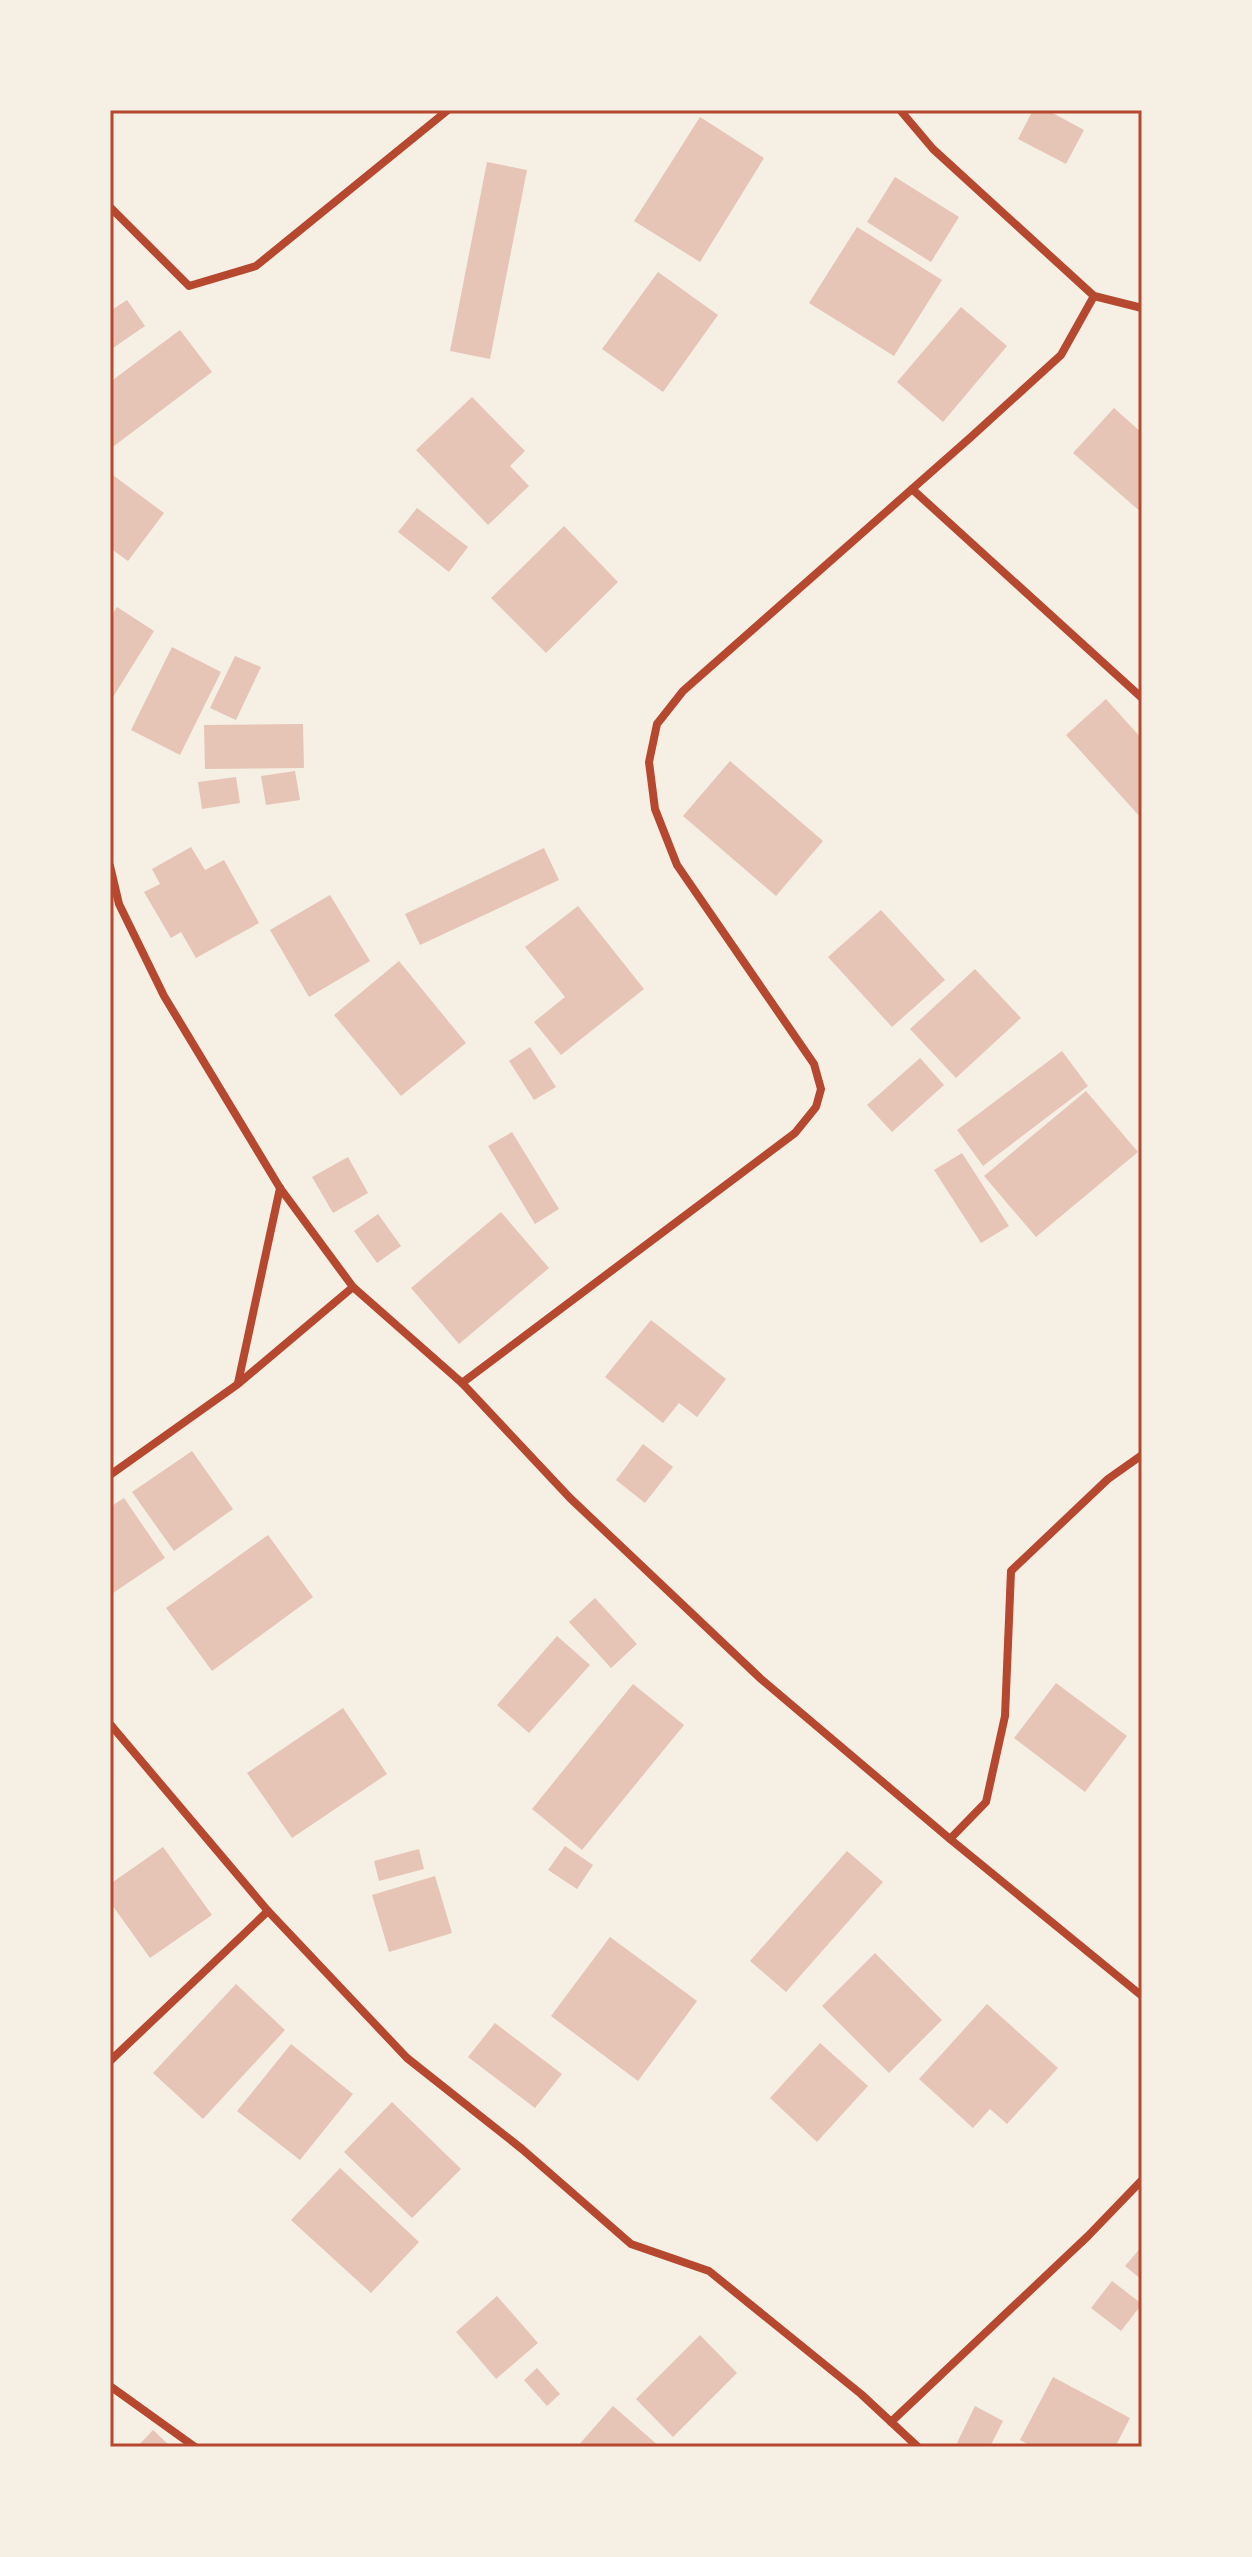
<svg xmlns="http://www.w3.org/2000/svg" width="1252" height="2557" font-family="'Sofia Sans Condensed',sans-serif">
<style>
.building{fill:#e6c5b7}
.lines{fill:none;stroke-linecap:round;stroke-linejoin:round}
.minor{stroke:#b5482f;stroke-width:8}
.neatline{fill:none;stroke:#b5482f;stroke-width:3}
</style>
<rect width="100%" height="100%" fill="#f6efe4"/>
<g class="building">
<path d="M1033 110H1047L1084 130 1066 164 1018 139Z"/>
<path d="M700 117 764 158 700 262 634 221Z"/>
<path d="M487 162 527 170 490 359 450 351Z"/>
<path d="M895 177 959 217 931 262 867 222Z"/>
<path d="M857 227 942 280 894 356 809 303Z"/>
<path d="M658 272 718 315 663 392 602 349Z"/>
<path d="M127 300 145 326 110 350V311Z"/>
<path d="M961 307 1007 346 943 422 897 382Z"/>
<path d="M180 330 212 372 110 449V382Z"/>
<path d="M472 397 525 451 510 466 529 486 488 525 416 450Z"/>
<path d="M1114 408 1142 433V513L1073 453Z"/>
<path d="M110 473 164 513 128 561 110 548Z"/>
<path d="M417 508 468 547 449 572 398 532Z"/>
<path d="M564 526 618 582 546 653 491 598Z"/>
<path d="M117 607 154 631 110 702V618Z"/>
<path d="M172 647 221 672 180 755 131 730Z"/>
<path d="M235 656 261 667 236 720 210 708Z"/>
<path d="M1106 699 1142 739V819L1066 735Z"/>
<path d="M303 724 304 768 205 769 204 725Z"/>
<path d="M730 761 823 841 776 896 683 816Z"/>
<path d="M295 771 300 800 266 805 261 776Z"/>
<path d="M236 777 240 803 202 809 198 782Z"/>
<path d="M191 847 205 870 224 860 259 923 196 958 181 932 171 938 144 892 160 884 152 869Z"/>
<path d="M544 848 559 880 420 945 405 914Z"/>
<path d="M330 895 370 961 309 997 270 930Z"/>
<path d="M578 906 644 989 561 1055 534 1022 565 997 525 947Z"/>
<path d="M881 910 945 980 892 1027 828 957Z"/>
<path d="M399 961 466 1043 401 1096 334 1015Z"/>
<path d="M975 969 1021 1018 956 1078 910 1029Z"/>
<path d="M530 1047 556 1087 534 1100 509 1061Z"/>
<path d="M1062 1051 1088 1086 983 1166 957 1130Z"/>
<path d="M920 1058 944 1085 892 1132 867 1105Z"/>
<path d="M1086 1091 1138 1152 1036 1237 984 1176Z"/>
<path d="M512 1132 559 1209 535 1224 488 1146Z"/>
<path d="M962 1153 1009 1226 981 1243 934 1170Z"/>
<path d="M348 1157 368 1193 333 1213 312 1177Z"/>
<path d="M501 1212 549 1268 459 1344 411 1288Z"/>
<path d="M378 1214 401 1246 377 1263 354 1231Z"/>
<path d="M651 1320 726 1379 697 1417 679 1403 663 1423 605 1377Z"/>
<path d="M643 1444 673 1467 645 1503 616 1480Z"/>
<path d="M192 1451 233 1509 174 1551 132 1492Z"/>
<path d="M124 1498 165 1558 110 1595V1507Z"/>
<path d="M268 1535 313 1597 212 1671 166 1608Z"/>
<path d="M595 1598 637 1644 611 1668 569 1622Z"/>
<path d="M557 1636 590 1665 529 1733 497 1705Z"/>
<path d="M1056 1683 1127 1736 1085 1792 1014 1738Z"/>
<path d="M633 1684 684 1725 582 1850 532 1809Z"/>
<path d="M343 1708 387 1774 292 1838 247 1773Z"/>
<path d="M565 1846 593 1865 577 1889 548 1870Z"/>
<path d="M163 1847 212 1915 150 1958 110 1902V1884Z"/>
<path d="M419 1849 424 1869 379 1881 374 1861Z"/>
<path d="M847 1851 883 1882 786 1992 750 1961Z"/>
<path d="M435 1876 452 1933 389 1952 372 1895Z"/>
<path d="M610 1937 697 2001 638 2081 551 2016Z"/>
<path d="M875 1953 942 2020 889 2073 822 2006Z"/>
<path d="M236 1984 285 2030 203 2119 153 2073Z"/>
<path d="M987 2004 1058 2068 1007 2124 990 2109 973 2128 919 2079Z"/>
<path d="M495 2023 562 2074 535 2108 468 2057Z"/>
<path d="M820 2043 868 2086 817 2142 770 2098Z"/>
<path d="M291 2044 353 2094 300 2160 237 2111Z"/>
<path d="M392 2102 461 2169 412 2218 344 2152Z"/>
<path d="M340 2168 419 2242 371 2293 291 2220Z"/>
<path d="M1142 2246V2280L1125 2266Z"/>
<path d="M1112 2281 1142 2304 1121 2331 1091 2308Z"/>
<path d="M497 2296 538 2343 496 2379 456 2332Z"/>
<path d="M700 2335 737 2373 673 2437 636 2399Z"/>
<path d="M537 2368 560 2394 547 2406 524 2380Z"/>
<path d="M1053 2377 1130 2418 1115 2447H1033L1020 2440Z"/>
<path d="M613 2406 660 2447H577Z"/>
<path d="M975 2406 1003 2421 990 2447H966L957 2443Z"/>
<path d="M153 2430 171 2447H137Z"/>
</g>
<g class="lines">
<g class="minor">
<path d="M900 110 933 149 1094 296 1142 308"/>
<path d="M110 207 189 286 256 266 448 110"/>
<path d="M912 489 1142 698"/>
<path d="M110 866 119 904 164 996 280 1188 353 1287 462 1383 570 1498 761 1679 950 1839 1142 1996"/>
<path d="M238 1383 280 1188"/>
<path d="M462 1383 795 1133 816 1107 821 1089 814 1064 677 865 655 809 649 762 657 724 683 691 971 437 1061 355 1094 296"/>
<path d="M110 1475 238 1384 353 1287"/>
<path d="M110 1724 268 1911 407 2058 522 2149 631 2244 709 2271 861 2394 918 2447"/>
<path d="M950 1839 986 1802 1005 1716 1011 1571 1108 1479 1142 1455"/>
<path d="M110 2061 268 1911"/>
<path d="M110 2386 195 2447"/>
<path d="M891 2422 1088 2236 1142 2180"/>
</g>
</g>
<rect width="1252" height="2557" fill="none" stroke="#f6efe4" stroke-width="224"/>
<rect x="112" y="112" width="1028" height="2333" class="neatline"/>
</svg>
